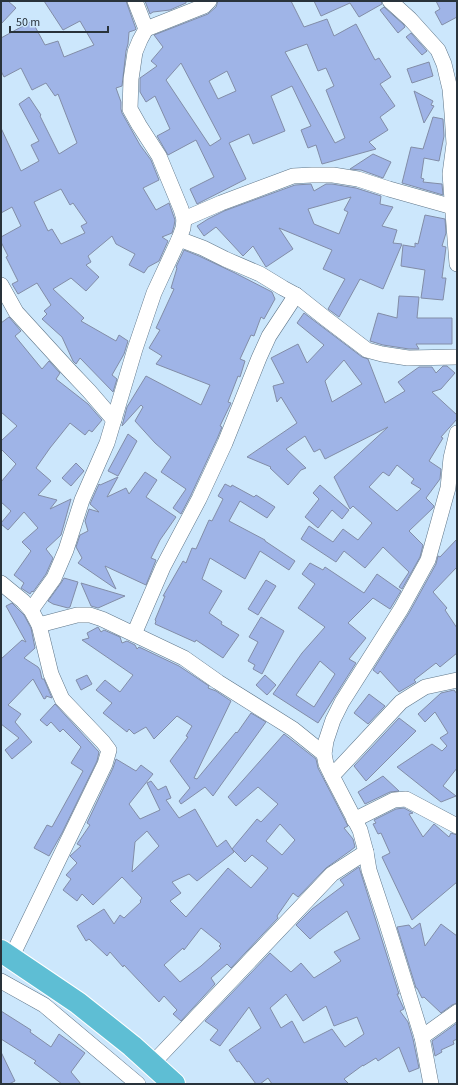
<svg xmlns="http://www.w3.org/2000/svg" width="458" height="1085" font-family="'Source Sans 3',sans-serif">
<style>
.building{fill:#9fb4e7;stroke:#828da7;fill-rule:evenodd}
.lines{fill:none;stroke-linecap:round;stroke-linejoin:round}
.minor-casing{stroke:#5f7689;stroke-width:16}
.trunk-casing{stroke:#fff;stroke-width:24}
.minor{stroke:#fff;stroke-width:15}
.trunk{stroke:#5ebed4;stroke-width:22}
</style>
<rect width="100%" height="100%" fill="#cce7fc"/>
<g class="building">
<path d="M1 1H8L16 8 1 24Z"/>
<path d="M44 1H126L136 29 135 30 129 32 128 44 126 51 122 86 116 88 121 102V109L122 113 140 145 151 160 159 180 143 188 156 210 169 203 175 220 174 226 172 233 162 237 168 241 159 261 148 267 144 273 129 265 135 254 116 244 112 236 88 256 91 262 86 265 99 277 86 291 71 278 53 289 84 318 81 321 116 341 119 335 128 341 124 354 112 375 117 379 113 392 80 358 76 364 73 361 62 337 42 319 47 314 44 311 51 305 37 283 18 294 12 284 18 281 6 257 8 256 1 242V237L21 226 12 207 1 213V128L21 171 39 161 31 145 39 141 19 104 29 97 41 115 40 116 59 154 77 143 58 94 55 96 46 83 32 90 21 68 4 77 1 71V38L32 21 45 45 58 41 64 57 94 45 80 21 63 30ZM61 189 70 205 73 203 87 223 81 226 85 233 61 244 52 229 48 231 34 202Z"/>
<path d="M145 1H186V3L170 10 153 12 150 14Z"/>
<path d="M218 1H291L304 27 327 19 334 36 356 24 375 60 379 58 391 77 380 84 395 106 380 117 388 130 369 142 376 149 322 164 316 145 308 148 301 130 311 126 292 86 271 96 285 131 253 144 249 134 229 143 246 179 197 204 190 189 214 177 196 140 168 155 157 136 170 129 155 96 146 102 140 92V78L157 66 151 61 163 47 154 35 208 14 216 7ZM307 44 318 71 326 68 334 86 326 90 345 138 335 143 285 52ZM181 63 221 139 210 146 166 80ZM227 71 236 91 218 99 209 81Z"/>
<path d="M314 1H381L382 4 359 17 350 3 321 16Z"/>
<path d="M436 1H457V17L442 25 435 12 440 9Z"/>
<path d="M384 7 404 25 405 27 398 33 380 10Z"/>
<path d="M411 33 427 51 422 55 406 37Z"/>
<path d="M429 62 433 76 412 83 407 69Z"/>
<path d="M414 91 433 101 431 105 434 106 424 123Z"/>
<path d="M433 117 443 119 444 136 439 161 424 158 421 178 424 179 423 182 442 184 443 195 402 183 411 147 423 149Z"/>
<path d="M373 154 391 162 383 178 361 170 350 169Z"/>
<path d="M311 184 314 191 326 184H332L356 188 381 196 380 204 393 207 382 226 397 230 393 243 402 244 383 289 360 279 339 317 328 309 345 279 323 269 332 250 279 228 293 249 266 267 253 246 243 256 216 227 204 236 197 226 208 219 224 211 295 185ZM351 197 344 210 348 212 339 234 314 224 308 209Z"/>
<path d="M425 215 445 219 446 233 442 246 446 247 442 278H446L443 300 421 298 425 270 401 266 403 245 415 247V243L418 244Z"/>
<path d="M184 250 199 256 235 273 272 292 275 299 264 319 261 317 254 336 251 335 240 359 245 361 240 377 238 376 228 402 231 403 220 426 222 427 217 439 191 495 181 514 173 508 186 489 161 472 171 457 155 443 135 421 143 407 141 405 122 426 127 407 146 376 201 405 210 385 156 364 162 356 149 348 160 330 156 328 174 289 171 288 177 268 176 267Z"/>
<path d="M399 296 419 297 417 318H452V344H416L419 349H409L383 345 370 341 378 313 397 318Z"/>
<path d="M304 313 362 357 368 359 385 403 405 391 398 382 419 367H432L436 373 443 366H447L455 373 441 389 432 392 457 415V419L441 437 443 438 429 461 441 469 440 479 426 498 434 506 433 508 409 531 423 545 420 557 402 589 399 587 409 572 383 547 365 568 344 551 336 562 301 539 309 526 333 542 343 529 358 540 372 523 353 506 350 509 334 477 388 427 325 459 320 449 314 452 305 436 286 449 306 468 301 470 288 485 270 468 271 467 247 457 297 423 281 397 277 402 273 386 284 383 271 358 298 344 307 363 324 345 297 323ZM344 360 362 384 332 402 325 381ZM397 465 414 479 411 483 421 489 397 511 369 487 383 472 389 476Z"/>
<path d="M9 317 21 331 15 336 42 369 49 361 60 373 56 379 88 404 102 420 92 432 89 430 85 435 70 423 50 448 36 468 51 481 38 495 57 500 50 509 71 499 61 535 46 549 53 558 46 574 33 592 32 591 30 594 21 588 24 583 14 575 31 551 22 542 38 528 24 512 8 530 1 524V523L11 511 1 502V482L16 464 1 449V441L17 426 1 412V323Z"/>
<path d="M128 434 137 441 118 476 108 471Z"/>
<path d="M76 463 84 471 71 486 62 478Z"/>
<path d="M145 472 157 480 146 497 176 517 160 540 151 558 156 560 146 585 105 566 116 589 78 563 82 558 76 547 80 535 88 531 85 521 89 509 99 512 90 504 99 484 100 485 118 477 107 497 126 488 129 494Z"/>
<path d="M225 484 231 487 232 485 254 497 256 495 275 507 267 518 240 501 229 521 265 540V541L295 561 289 570 260 551 245 579 210 558 202 579 222 591 209 613 222 622 221 624 239 635 223 658 196 640 195 642 155 624 156 621 155 620 165 596H163L183 561 186 563 192 548 196 549 209 520 212 521 223 499 218 496Z"/>
<path d="M320 485 349 510 342 519 332 510 318 528 305 517 319 499 313 493Z"/>
<path d="M457 539V567L433 592 447 608 445 610 457 628V653L440 667 436 663 414 680 416 682 399 692 380 671 378 674 373 670 409 613 436 564 438 556 440 557Z"/>
<path d="M310 563 323 570 325 567 364 593 377 574 401 591 390 609 373 598 348 623 366 638 349 659 356 663 318 723 273 694 302 653 325 627 298 608 315 584 302 574ZM320 661 335 674 314 707 296 695Z"/>
<path d="M64 578 78 582 70 607 68 608 53 604 48 601 61 583Z"/>
<path d="M266 580 276 586 258 615 248 609Z"/>
<path d="M81 583 125 596 98 608 91 606Z"/>
<path d="M12 603 24 615 31 628 35 648 24 658 38 667 40 670 42 679H44L52 698 46 696V698L44 699 33 679 8 705 21 714 15 722 32 742 12 759 5 750 19 738 1 724V659L22 640 26 642 6 606Z"/>
<path d="M261 617 284 631 262 674 253 669 255 665 248 661 258 642 249 637Z"/>
<path d="M98 627 101 632 104 630 120 637 122 643 127 641 135 645 137 649 139 647 179 666 209 686 208 688 216 691 231 701 194 778 197 779 236 732 237 733 251 713 266 722 213 796 205 787 181 804 179 801 190 788 170 761 188 737 186 736 192 726 177 716 154 739 146 727 134 734 129 729 127 732 103 713 112 703 96 690 105 680 120 692 133 675 82 640 89 638 87 633Z"/>
<path d="M87 675 92 684 81 690 76 680Z"/>
<path d="M265 675 276 685 267 695 256 685Z"/>
<path d="M454 690 457 694V768L443 786 456 796 441 802 397 767 432 744 442 751 447 746 440 738 448 733 435 712 425 722 418 714 441 693Z"/>
<path d="M369 694 385 706 368 724 354 713Z"/>
<path d="M55 704 99 752 97 761 62 833 49 856 34 848 47 825 52 827 83 771 71 763 81 747 63 729 60 732 51 722 47 726 40 720Z"/>
<path d="M399 718 416 731 366 781 354 766Z"/>
<path d="M284 734 316 759 318 768 348 826 344 828 353 839 355 847 350 851 326 868 298 897 293 893 277 916 278 918 231 968 227 964 211 978 215 984 181 1021 173 1014 177 1010 164 996 159 1002 124 965 123 967 110 952 107 956 89 939 86 941 77 926 104 909 114 924 120 915 124 918 141 902 140 901 142 898 122 877 93 905 82 894 77 901 63 890 71 879 66 875 77 863 70 856 81 846 77 844 90 825 87 823 113 768 116 759 136 771 141 765 153 774 129 804 140 819 160 810 147 783 151 781 158 790 166 786 171 798 166 800 179 818 195 809 217 847 226 840 234 852 197 881 189 874 172 882 181 893 170 901 186 917 228 868 251 888 268 868 252 855 245 862 232 849 257 819 261 822 278 804 258 787 236 806 228 797ZM280 824 295 840 282 855 266 841ZM147 831 159 846 132 872 135 842ZM201 928 221 944 219 946 221 948 201 966 180 982 164 965 183 948 184 950Z"/>
<path d="M383 776 399 791 390 792 365 804 358 792Z"/>
<path d="M404 808 413 813 409 814 423 837 434 824 449 837 451 833 457 835V882L412 920 382 857 390 853 381 833 378 834 373 824 376 823 374 820 396 809Z"/>
<path d="M359 867 399 994H397L404 1009 400 1011 408 1022 413 1039 419 1068 409 1072 399 1047 378 1061 376 1058 363 1066V1065L344 1079 349 1084H272L268 1078 260 1084H256L239 1061 237 1062 229 1050 261 1028 249 1007 220 1046 210 1040 218 1030 205 1021 270 953 291 972 301 963 314 978 341 961 334 952 360 939 347 911 318 932 310 939 296 925 312 909 344 885 340 880ZM286 994 303 1021 326 1006 334 1026 357 1017 364 1034 345 1047 332 1029 304 1043 292 1021 281 1028 270 1008Z"/>
<path d="M420 923 425 946 441 924 457 936V1003L452 1005 441 1013 424 997 422 998 417 988H416L397 927 409 925 412 929Z"/>
<path d="M1 1011 31 1030 30 1032 51 1047 59 1034 85 1053 71 1072 81 1084H62L34 1063 36 1061 1 1039Z"/>
<path d="M457 1023V1039L453 1041 454 1044 441 1050 442 1052 435 1056 432 1041Z"/>
<path d="M1 1052 15 1081 9 1084H1Z"/>
</g>
<g class="lines">
<defs>
<g id="minor">
<path d="M135 1 146 29"/>
<path d="M390 1 410 19 438 50 444 64 450 89 452 113 454 144 450 174 457 264"/>
<path d="M184 219 221 203 293 176 312 175H333L358 179 389 189 453 207"/>
<path d="M179 239 203 248 225 259 260 274 283 288 296 295 325 318 367 350 382 354 408 358 457 357"/>
<path d="M1 285 16 312 69 370 89 391 114 420"/>
<path d="M1 583 23 601 31 610 39 625 51 674 62 699 103 742 109 750 105 764 11 958"/>
<path d="M31 610 54 578 66 550 82 500 107 443 135 349 154 293 179 239 183 228 184 219 181 209 159 156 139 125 130 109 131 79 135 52 140 40 146 29 204 6 209 1"/>
<path d="M39 625 77 615H90L102 619 184 658 218 682 293 729 324 754"/>
<path d="M134 634 163 567 199 499 225 443 259 358 269 336 296 295"/>
<path d="M332 776 401 702 425 687 457 680"/>
<path d="M354 820 394 800 406 799 457 826"/>
<path d="M1 981 44 1005 138 1084"/>
<path d="M422 1037 457 1012"/>
<path d="M152 1064 332 874 366 852"/>
<path d="M431 1084 422 1037 386 921 369 870 366 852 360 830 332 776 326 764 324 754 326 741 333 720 342 702 401 609 428 560 448 488 451 458 457 433"/>
</g>
<path id="trunk" d="M1 951 78 1003 132 1046 174 1084"/>
</defs>
<use href="#minor" class="minor-casing"/>
<use href="#trunk" class="trunk-casing"/>
<use href="#minor" class="minor"/>
<use href="#trunk" class="trunk"/>
</g>
<rect width="458" height="1085" fill="none" stroke="#29333b" stroke-width="4"/>
<path d="M10 26v6h98v-6" fill="none" stroke="#29333b" stroke-width="2"/>
<text x="16" y="26" font-size="12" fill="#29333b" stroke="#cce7fc" stroke-width="3" paint-order="stroke">50 m</text>
</svg>
